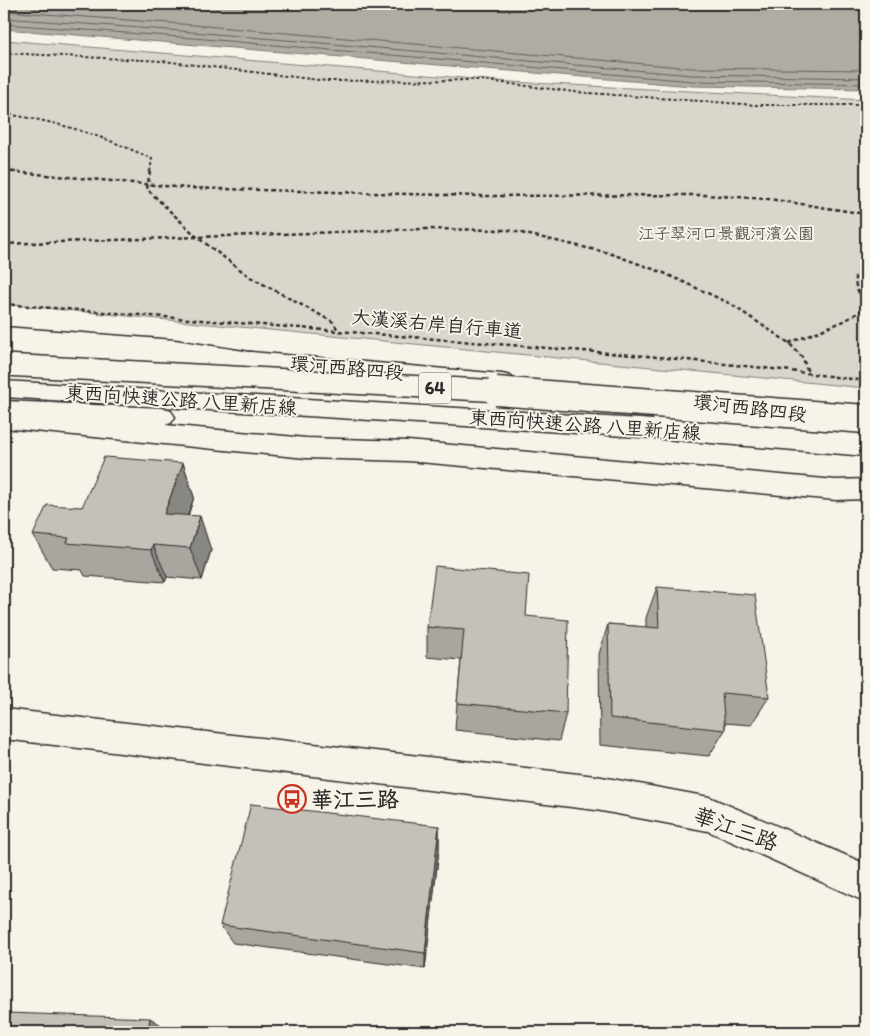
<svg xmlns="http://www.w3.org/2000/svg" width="870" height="1036" font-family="Itim,'LXGW WenKai TC',sans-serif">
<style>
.green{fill:#dad6cc;stroke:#82807c}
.water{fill:#afaca4;stroke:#7a7874}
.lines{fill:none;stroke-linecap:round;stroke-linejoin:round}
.shore{stroke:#605f5b;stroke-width:1}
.minor-casing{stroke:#2b2b2b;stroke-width:3}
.major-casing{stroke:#2b2b2b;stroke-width:3}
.highway-casing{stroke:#2b2b2b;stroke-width:3}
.path-far1{stroke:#2b2b2b;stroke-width:2;stroke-dasharray:3 2.5;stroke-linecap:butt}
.path{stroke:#2b2b2b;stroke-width:2.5;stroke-dasharray:4 3;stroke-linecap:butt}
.minor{fill:#f7f3e8;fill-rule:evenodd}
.major{fill:#f7f3e8;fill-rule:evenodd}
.highway{fill:#f7f3e8;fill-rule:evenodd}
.highway-bridge-far1-casing{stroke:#2b2b2b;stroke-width:24;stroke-linecap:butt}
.highway-bridge-casing{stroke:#2b2b2b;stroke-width:31;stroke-linecap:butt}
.highway-bridge-far1{stroke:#f7f3e8;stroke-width:21}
.highway-bridge{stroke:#f7f3e8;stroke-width:28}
.wall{fill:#a9a69f;stroke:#2b2b2b}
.shaded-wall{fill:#898782;stroke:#2b2b2b}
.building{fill:#c4c1b9;stroke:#2b2b2b}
.labels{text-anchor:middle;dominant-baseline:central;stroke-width:4;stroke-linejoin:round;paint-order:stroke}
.far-park-label{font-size:16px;fill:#575653;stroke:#f7f3e8}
.shield{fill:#f7f3e8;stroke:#686764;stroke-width:1}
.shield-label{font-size:18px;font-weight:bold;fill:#2b2b2b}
.street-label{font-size:19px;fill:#2b2b2b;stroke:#f7f3e8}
.near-poi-label{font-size:22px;font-weight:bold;fill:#2b2b2b;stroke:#f7f3e8;text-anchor:start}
.near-street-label{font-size:22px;fill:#2b2b2b;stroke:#f7f3e8}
</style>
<rect width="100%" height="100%" fill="#f7f3e8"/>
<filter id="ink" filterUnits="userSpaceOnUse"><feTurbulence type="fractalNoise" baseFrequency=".02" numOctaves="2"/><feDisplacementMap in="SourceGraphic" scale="10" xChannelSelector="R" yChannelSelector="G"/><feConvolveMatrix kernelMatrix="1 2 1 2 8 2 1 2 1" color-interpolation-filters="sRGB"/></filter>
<g filter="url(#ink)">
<path class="green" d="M4 40 511 82 866 100V388L4 304Z"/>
<path class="water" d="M4 4H866V89L692 86 4 29Z"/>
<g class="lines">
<g class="shore">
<path d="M4 11 182 24 692 68 866 70"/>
<path d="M4 18 181 31 692 75 866 78"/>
<path d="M4 24 181 37 692 81 866 84"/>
</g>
<defs>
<g id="minor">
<path d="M4 327 175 340 244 351 252 353 256 359 252 365 244 367 175 356 4 343Z"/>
<path d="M4 709 596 776 709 797 866 864V902L708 831 596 810 4 739Z"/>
</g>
<g id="major">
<path d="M251 352 502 374 511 376 514 382 511 388 502 390 251 368 243 366 239 360 243 354Z"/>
<path d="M664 407 866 431V449L655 422 651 416 655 410Z"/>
<path d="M4 410 306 438 408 441 836 480 866 479V499L836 500 408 461 306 458 4 428Z"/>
</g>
<g id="highway">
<path d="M4 340 176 354 251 352 259 354 263 360 259 366 251 368 176 370 4 356Z"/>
<path d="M4 381 640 419 866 437V456L640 437 4 397Z"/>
<path d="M4 401 162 408 171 411 175 417 171 423 162 426 4 419Z"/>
</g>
</defs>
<use href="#minor" class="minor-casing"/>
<use href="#major" class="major-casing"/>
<use href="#highway" class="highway-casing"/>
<g class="path-far1">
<path d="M4 53 163 61 327 81 480 80 575 92 756 105H866"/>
<path d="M4 114C57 121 104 136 152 159L150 172"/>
<path d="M4 171 16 172"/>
</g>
<g class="path">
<path d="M4 171 187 188 482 196 704 195 769 199 866 214"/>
<path d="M150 171 147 189 197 237 250 277 333 322 338 330"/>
<path d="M4 244 423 229 508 230 609 253 664 273 729 303 789 343 802 357 808 372"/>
<path d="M866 267 855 277C855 287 858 294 866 300"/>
<path d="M4 304 658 357 783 370 866 381"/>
<path d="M789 343 844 321 866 308"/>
</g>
<use href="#minor" class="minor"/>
<use href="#major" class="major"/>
<use href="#highway" class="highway"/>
<defs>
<path id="highway-bridge-far1" d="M4 365 520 392"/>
<path id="highway-bridge" d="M496 391 866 419"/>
</defs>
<use href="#highway-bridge-far1" class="highway-bridge-far1-casing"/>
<use href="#highway-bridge" class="highway-bridge-casing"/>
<use href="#highway-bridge-far1" class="highway-bridge-far1"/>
<use href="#highway-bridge" class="highway-bridge"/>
</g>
<g class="wall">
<path d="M183 463 194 497 188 516 211 550 202 580 167 577 165 582 85 576 82 570 52 568 33 535 82 507Z"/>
<path d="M657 587 769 697 751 725 725 723V730L709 756 600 745 599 654 608 624 646 627V618Z"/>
<path d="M526 616 566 713 559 741 455 730 457 703 461 660 427 657V627Z"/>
<path d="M439 826V849L425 969 233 943 220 925Z"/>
</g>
<g class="shaded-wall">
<path d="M183 463 194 497 177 547 164 514Z"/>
<path d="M200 516 211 550 202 580 190 548Z"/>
<path d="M153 545 167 577 165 582 151 550Z"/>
<path d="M439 826V849L425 969V953Z"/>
<path d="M150 1018 169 1030V1032H148Z"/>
</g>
<g class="building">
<path d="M104 457 183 463 164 514 200 516 190 548 153 545 151 550 67 543 69 538 33 535 47 505 82 507Z"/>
<path d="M435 566 529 575 526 616 568 620 566 713 457 703 464 630 427 627Z"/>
<path d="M657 587 755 595 769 697 722 693 725 730 610 718 608 624 659 628Z"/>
<path d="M251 804 439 826 425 953 220 925Z"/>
<path d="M8 1013 150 1018 148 1032H4V1027Z"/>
</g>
</g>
<defs>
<symbol id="bus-ring" viewBox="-11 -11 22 22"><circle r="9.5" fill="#f7f3e8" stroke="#c8321e" stroke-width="1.5"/><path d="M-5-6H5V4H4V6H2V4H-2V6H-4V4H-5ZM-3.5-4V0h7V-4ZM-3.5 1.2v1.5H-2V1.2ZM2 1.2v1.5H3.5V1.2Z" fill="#c8321e"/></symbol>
</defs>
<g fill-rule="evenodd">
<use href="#bus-ring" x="276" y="783" width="32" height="32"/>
</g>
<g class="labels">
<g class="far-park-label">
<text x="726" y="233">江子翠河口景觀河濱公園</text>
</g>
<rect class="shield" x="419" y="372.5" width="32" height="31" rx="4"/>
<g class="shield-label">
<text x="435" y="388">64</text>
</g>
<g class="street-label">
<text transform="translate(437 324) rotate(5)">大漢溪右岸自行車道</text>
<text transform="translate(347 368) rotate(5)">環河西路四段</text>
<text transform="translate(181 400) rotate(4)">東西向快速公路 八里新店線</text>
<text transform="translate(750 408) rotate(7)">環河西路四段</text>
<text transform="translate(585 425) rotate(4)">東西向快速公路 八里新店線</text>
</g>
<g class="near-poi-label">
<text x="311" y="799">華江三路</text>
</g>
<g class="near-street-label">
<text transform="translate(736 829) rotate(20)">華江三路</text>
</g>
</g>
<rect width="870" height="1036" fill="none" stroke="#f7f3e8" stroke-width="20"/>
<rect x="10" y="10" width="850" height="1016" fill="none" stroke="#2b2b2b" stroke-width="2" filter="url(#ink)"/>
</svg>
